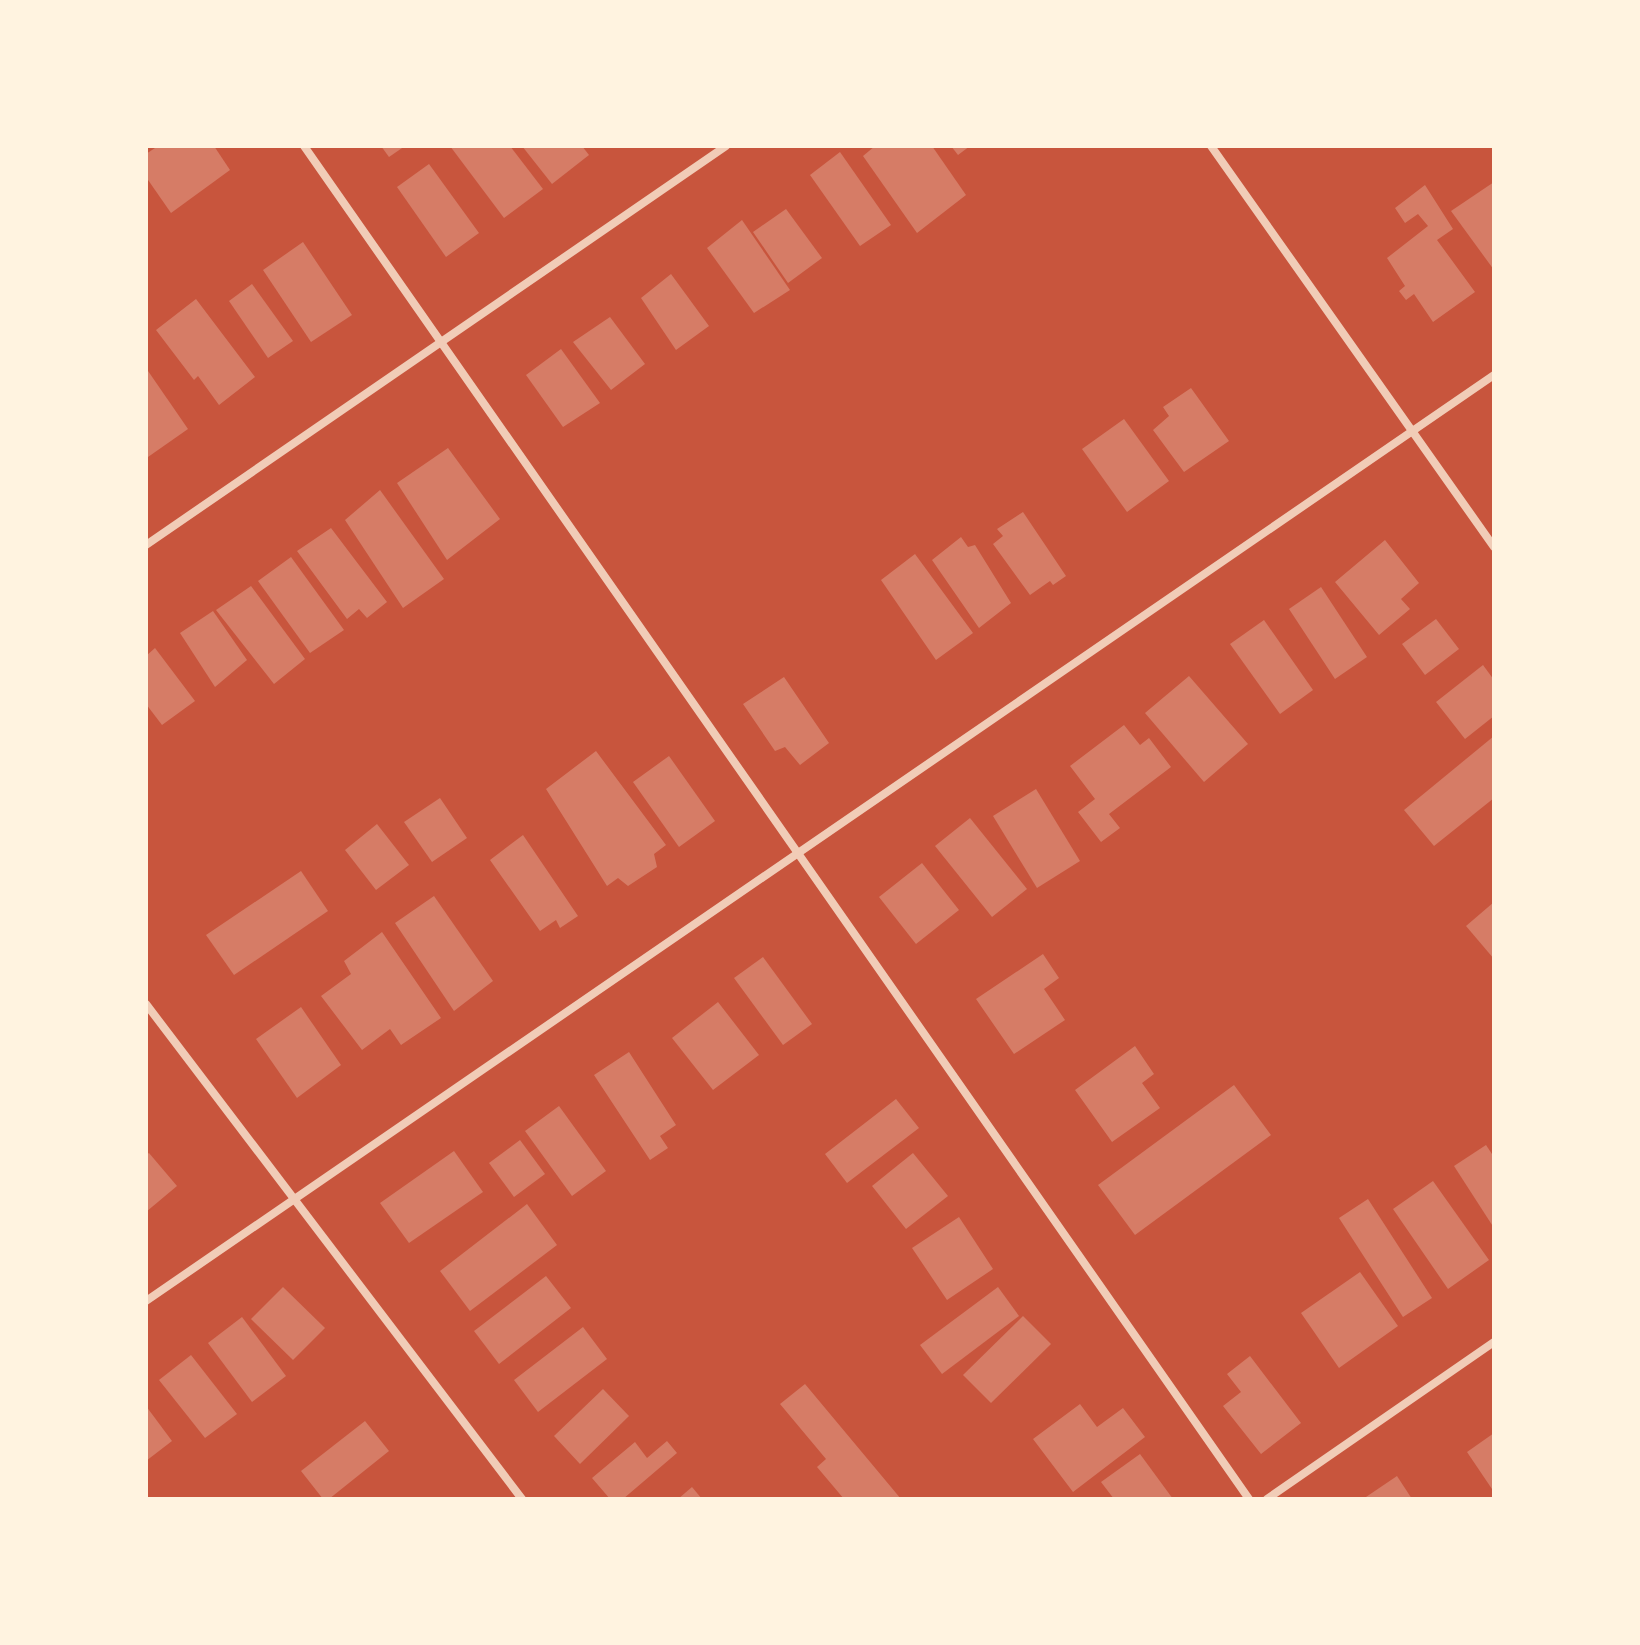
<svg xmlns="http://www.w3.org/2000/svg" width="1640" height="1645" font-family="'Exo 2',sans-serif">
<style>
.building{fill:#d67c66}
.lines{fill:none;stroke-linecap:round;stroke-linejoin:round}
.minor{stroke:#f1ccb7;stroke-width:8}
</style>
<rect width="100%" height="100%" fill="#c8553d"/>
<g class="building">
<path d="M158 146H214L230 170 171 213 146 177V154Z"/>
<path d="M381 146H405L389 157Z"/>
<path d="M450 146H510L543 189 504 218Z"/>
<path d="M522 146H582L589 155 552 184Z"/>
<path d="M875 146H932L966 195 917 233 863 156Z"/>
<path d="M951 146H970L958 155Z"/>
<path d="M840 152 891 225 860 246 810 175Z"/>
<path d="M429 164 479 233 446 257 397 187Z"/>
<path d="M1494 182V270L1451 211Z"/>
<path d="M1425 185 1453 229 1437 240 1475 292 1433 322 1414 294 1406 300 1399 291 1405 286 1387 258 1428 226 1418 214 1405 223 1395 208Z"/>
<path d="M786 209 822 258 788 283 753 232Z"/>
<path d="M742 220 790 290 754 313 707 248Z"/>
<path d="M303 242 352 315 311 342 263 270Z"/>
<path d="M671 274 709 326 676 350 641 298Z"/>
<path d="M252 284 293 341 268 358 229 301Z"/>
<path d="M196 299 255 377 219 405 198 376 194 380 156 330Z"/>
<path d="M610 317 645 364 611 390 573 342Z"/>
<path d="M561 349 600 403 563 427 526 375Z"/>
<path d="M146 368 188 429 148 457 146 454Z"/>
<path d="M1191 388 1229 441 1184 472 1153 430 1169 416 1163 407Z"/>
<path d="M1124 419 1169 481 1127 512 1082 449Z"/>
<path d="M448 448 500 519 447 560 397 483Z"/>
<path d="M380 490 444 579 403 608 345 520Z"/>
<path d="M1023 512 1066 576 1053 585 1050 581 1030 595 993 544 1003 536 997 529Z"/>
<path d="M331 528 387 602 367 618 359 609 347 619 297 551Z"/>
<path d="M961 537 968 547 975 545 1011 603 979 628 932 560Z"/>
<path d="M1385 540 1419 583 1401 599 1410 609 1379 635 1335 582Z"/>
<path d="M915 554 973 633 936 660 881 580Z"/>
<path d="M291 557 344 630 310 653 258 581Z"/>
<path d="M251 586 305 659 274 684 216 610Z"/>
<path d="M1321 587 1367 657 1335 679 1289 609Z"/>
<path d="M213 611 247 660 215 687 180 633Z"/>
<path d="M1436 619 1459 649 1425 675 1402 644Z"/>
<path d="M1264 620 1313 690 1280 714 1230 644Z"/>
<path d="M155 648 195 701 162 725 146 704V656Z"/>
<path d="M1483 665 1494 680V716L1465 739 1436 702Z"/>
<path d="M1189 676 1248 744 1204 782 1145 713Z"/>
<path d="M784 677 829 743 800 765 785 747 775 751 743 704Z"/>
<path d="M1124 725 1140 745 1149 738 1171 767 1109 814 1120 828 1101 842 1078 812 1095 799 1070 766Z"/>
<path d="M1494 736V798L1434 846 1404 810Z"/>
<path d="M596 751 666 845 654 854 657 867 628 886 618 878 607 886 546 789Z"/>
<path d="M669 756 715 821 679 847 633 782Z"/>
<path d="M1036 789 1080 861 1037 888 993 816Z"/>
<path d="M440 798 467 838 432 862 404 822Z"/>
<path d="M970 818 1027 889 992 917 935 846Z"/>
<path d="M377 824 409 865 376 890 345 850Z"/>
<path d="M523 835 578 916 560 928 556 920 540 931 490 860Z"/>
<path d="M922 863 959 910 916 944 879 897Z"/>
<path d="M301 871 328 911 234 975 206 935Z"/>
<path d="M434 896 493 981 454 1011 395 923Z"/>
<path d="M1494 902V959L1466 926Z"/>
<path d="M382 932 441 1018 401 1045 390 1029 362 1050 321 996 351 974 344 961Z"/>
<path d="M1043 954 1059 978 1044 989 1065 1020 1014 1054 976 999Z"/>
<path d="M763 957 812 1024 783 1045 734 978Z"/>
<path d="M718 1002 759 1055 713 1090 672 1038Z"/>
<path d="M301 1007 341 1065 297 1098 256 1039Z"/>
<path d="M1135 1046 1154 1074 1142 1083 1160 1108 1112 1142 1075 1090Z"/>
<path d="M629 1052 676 1125 660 1136 668 1148 650 1160 594 1075Z"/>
<path d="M1234 1085 1271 1135 1135 1235 1098 1185Z"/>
<path d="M896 1099 919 1128 847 1183 825 1154Z"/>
<path d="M559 1106 606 1171 572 1196 525 1131Z"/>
<path d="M520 1140 545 1174 514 1197 489 1163Z"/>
<path d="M1486 1145 1494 1157V1228L1454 1166Z"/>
<path d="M454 1151 483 1192 409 1243 380 1203Z"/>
<path d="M149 1153 177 1186 146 1212V1155Z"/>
<path d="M913 1153 948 1196 906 1229 872 1186Z"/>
<path d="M1433 1181 1489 1260 1448 1289 1393 1209Z"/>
<path d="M1368 1199 1432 1298 1403 1317 1339 1218Z"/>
<path d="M527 1204 557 1245 470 1311 440 1271Z"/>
<path d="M959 1217 993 1269 947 1300 912 1248Z"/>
<path d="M1360 1272 1398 1326 1339 1368 1301 1313Z"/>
<path d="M546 1276 571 1308 499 1364 474 1331Z"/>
<path d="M283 1287 325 1328 293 1360 251 1319Z"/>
<path d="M998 1287 1019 1316 942 1374 920 1345Z"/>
<path d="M1023 1316 1051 1344 991 1403 963 1375Z"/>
<path d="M242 1317 286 1376 252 1402 208 1343Z"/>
<path d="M583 1327 607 1359 538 1412 514 1380Z"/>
<path d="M191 1355 237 1414 205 1438 159 1380Z"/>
<path d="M1250 1356 1301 1423 1261 1454 1223 1406 1241 1392 1227 1374Z"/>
<path d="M805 1384 901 1499H844L817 1467 826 1459 780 1404Z"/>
<path d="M603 1389 629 1416 580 1464 554 1436Z"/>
<path d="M1080 1404 1097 1427 1123 1408 1145 1437 1073 1492 1033 1439Z"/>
<path d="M146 1406 172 1441 146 1461Z"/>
<path d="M365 1421 389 1451 329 1499H323L301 1471Z"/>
<path d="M1494 1433V1492L1467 1452Z"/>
<path d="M667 1441 677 1453 623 1499H610L592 1478 635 1442 647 1458Z"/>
<path d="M1140 1454 1173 1499H1114L1101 1482Z"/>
<path d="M1397 1476 1412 1499H1363Z"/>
<path d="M692 1487 702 1499H678Z"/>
</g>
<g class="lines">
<g class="minor">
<path d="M304 146 1249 1499"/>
<path d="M1211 146 1494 547"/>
<path d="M146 545 726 146"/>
<path d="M146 1004 522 1499"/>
<path d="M146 1301 1494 375"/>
<path d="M1267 1499 1494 1342"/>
</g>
</g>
<rect width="1640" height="1645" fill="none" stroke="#fff3e0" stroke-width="296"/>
</svg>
